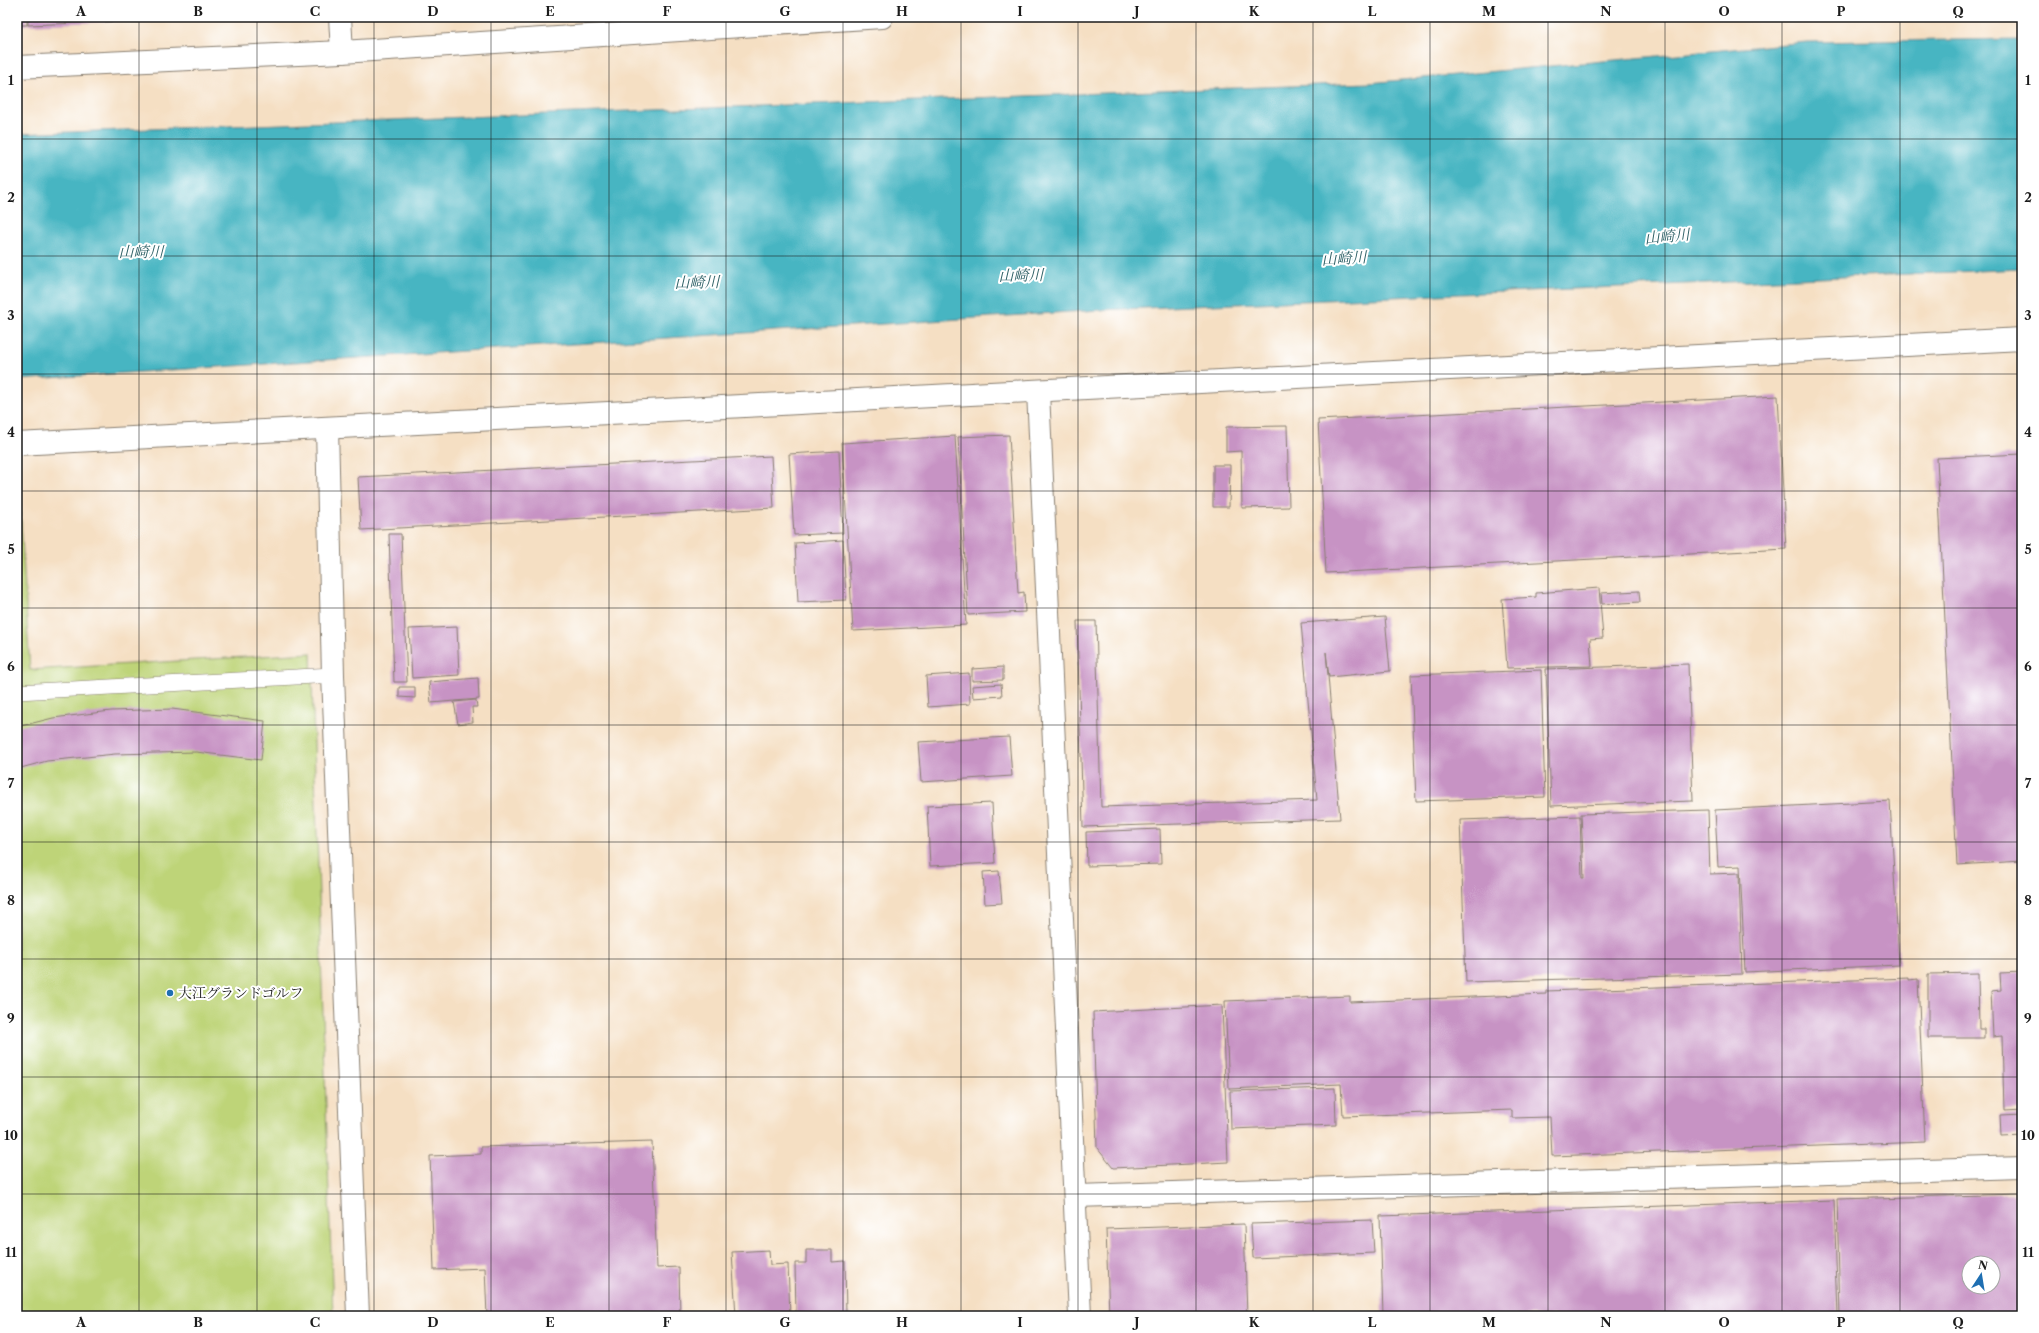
<svg xmlns="http://www.w3.org/2000/svg" width="2039" height="1333" font-family="'Libre Caslon Text','Noto Serif JP',serif">
<style>
.green{fill:#bed478;stroke:#6d784a}
.water{fill:#47b5c2;stroke:#32686f}
.building{fill:#c793c4;fill-rule:evenodd}
.lines{fill:none;stroke-linecap:round;stroke-linejoin:round}
.lane-casing{stroke:#887e70;stroke-width:16}
.street-casing{stroke:#887e70;stroke-width:24}
.secondary-casing{stroke:#887e70;stroke-width:24}
.lane{stroke:#fff;stroke-width:15}
.street{stroke:#fff;stroke-width:22}
.secondary{stroke:#fff;stroke-width:22}
.grid{fill:none;stroke:#1c1c1c;stroke-width:1;stroke-opacity:0.55}
.poi-dot{fill:#1f6fb2;stroke:#fff;stroke-width:1.5}
.labels{text-anchor:middle;dominant-baseline:central;stroke-width:4;stroke-linejoin:round;paint-order:stroke}
.poi-label{font-size:14px;fill:#1c1c1c;stroke:#fff;text-anchor:start}
.water-label{font-size:15px;font-style:italic;fill:#2f6167;stroke:#fff}
.neatline{fill:none;stroke:#1c1c1c;stroke-width:1.5}
.grid-label{font-size:13px;text-anchor:middle;font-weight:bold;fill:#1c1c1c}
</style>
<rect width="100%" height="100%" fill="#fff"/>
<filter id="ink" filterUnits="userSpaceOnUse"><feTurbulence type="fractalNoise" baseFrequency=".025" numOctaves="2"/><feDisplacementMap in="SourceGraphic" scale="8" xChannelSelector="R" yChannelSelector="G"/><feConvolveMatrix kernelMatrix="1 2 1 2 8 2 1 2 1" color-interpolation-filters="sRGB"/></filter>
<filter id="wash" filterUnits="userSpaceOnUse"><feTurbulence type="fractalNoise" baseFrequency=".012" numOctaves="4" result="noise"/><feDisplacementMap in="SourceGraphic" scale="16" xChannelSelector="R" yChannelSelector="G"/><feGaussianBlur stdDeviation="0.9" result="paint"/><feColorMatrix in="noise" values="0 0 0 0 0 0 0 0 0 0 0 0 0 0 0 0 0 1.4 0 .05"/><feComposite in="paint" operator="in"/></filter>
<g filter="url(#wash)">
<rect width="100%" height="100%" fill="#f5dfc3"/>
<path class="green" d="M17 455 30 670 311 653 333 1316H17Z"/>
<path class="water" d="M2022 39V269L1100 310 17 380V134L1369 83 1807 42Z"/>
<g id="blocks">
<g class="building">
<rect x="17" y="17" width="10" height="8"/>
<path d="M28 17H124V21L28 25Z"/>
<path d="M125 17H167V18L125 20Z"/>
<path d="M1778 396 1786 549 1326 573 1318 420Z"/>
<path d="M1287 426 1289 507 1242 508 1241 451 1226 452V427Z"/>
<path d="M1009 435 1018 593 1024 592 1025 612 968 615 958 437Z"/>
<path d="M955 436 966 625 853 631 842 443Z"/>
<path d="M839 451 843 533 794 535 789 454Z"/>
<path d="M2022 454V861L1957 865 1937 458Z"/>
<path d="M771 456 774 508 361 530 358 477Z"/>
<path d="M1213 465H1230L1229 507H1213Z"/>
<path d="M389 534H401L407 682H394Z"/>
<path d="M843 540 846 600 798 602 795 543Z"/>
<path d="M1599 588 1603 638 1590 639 1592 666 1507 668 1502 599 1536 597V593Z"/>
<path d="M1639 591 1640 602 1602 604 1601 593Z"/>
<path d="M1385 617 1390 671 1329 677 1326 652 1340 819 1083 827 1077 621H1096L1101 807 1317 800 1301 623Z"/>
<path d="M457 627 459 675 412 678 409 629Z"/>
<path d="M1688 664 1693 801 1551 806 1546 669Z"/>
<path d="M1003 667V680L972 681V669Z"/>
<path d="M1541 670 1545 797 1416 801 1411 675Z"/>
<path d="M969 673 970 704 928 707 926 676Z"/>
<path d="M478 678 479 699 431 703 429 682Z"/>
<path d="M1001 684 1002 696 973 698 972 686Z"/>
<path d="M399 687H415V698L399 697Z"/>
<path d="M476 700 477 707H472L473 722 458 724 454 702Z"/>
<path d="M172 709 265 721 261 760 196 752 115 754 47 761 17 769V727L53 718 111 711Z"/>
<path d="M1009 737 1012 776 921 782 918 742Z"/>
<path d="M1890 801 1899 965 1745 972 1740 866 1718 867 1715 810Z"/>
<path d="M992 803 995 863 930 866 927 806Z"/>
<path d="M1708 810 1710 874 1739 873 1742 974 1466 982 1460 820 1580 816 1582 878H1584L1581 814Z"/>
<path d="M1160 829 1161 864 1087 866 1086 832Z"/>
<path d="M999 871 1002 903 985 904 983 872Z"/>
<path d="M2022 972V1109L2004 1110 2002 1036 1993 1037 1991 991 2001 990 2000 973Z"/>
<path d="M1978 973 1979 1029H1984V1038H1928V974Z"/>
<path d="M1909 978V980L1918 979 1925 1142 1552 1156 1550 1117 1512 1118V1110L1343 1116 1341 1084 1229 1089 1225 1001 1350 996V1002L1546 994V991Z"/>
<path d="M1222 1005 1228 1162 1113 1168 1097 1148 1093 1012Z"/>
<path d="M1335 1088 1336 1125 1231 1129 1230 1091Z"/>
<path d="M2022 1114V1134L2001 1135 2000 1115Z"/>
<path d="M652 1142 657 1268 679 1267 680 1316H487L485 1268 434 1270 430 1156 481 1154V1147Z"/>
<path d="M2022 1194V1316H1840L1837 1199ZM1969 1263H1993V1287H1969Z"/>
<path d="M1834 1200 1838 1316H1383L1380 1216Z"/>
<path d="M1372 1220 1374 1253 1253 1258 1251 1224Z"/>
<path d="M1244 1224 1247 1316H1109L1106 1229Z"/>
<path d="M769 1250 770 1265 788 1264 790 1316H736L732 1252Z"/>
<path d="M806 1250H832V1262L845 1261 846 1314H850L851 1316H796L795 1263H806Z"/>
</g>
</g>
</g>
<g filter="url(#ink)">
<use href="#blocks" fill-opacity="0" stroke="#887e70" stroke-width="1"/>
<g class="lines">
<defs>
<path id="lane" d="M17 692 333 675"/>
<g id="street">
<path d="M340 17 342 52"/>
<path d="M17 67 342 52 882 17"/>
<path d="M1038 391 1080 1316"/>
<path d="M17 444 2022 339"/>
<path d="M1076 1196 2022 1167"/>
</g>
<path id="secondary" d="M327 428 333 675 358 1316"/>
</defs>
<use href="#lane" class="lane-casing"/>
<use href="#street" class="street-casing"/>
<use href="#secondary" class="secondary-casing"/>
<use href="#lane" class="lane"/>
<use href="#street" class="street"/>
<use href="#secondary" class="secondary"/>
</g>
</g>
<path class="grid" d="M139 17V1316M257 17V1316M374 17V1316M491 17V1316M609 17V1316M726 17V1316M843 17V1316M961 17V1316M1078 17V1316M1196 17V1316M1313 17V1316M1430 17V1316M1548 17V1316M1665 17V1316M1782 17V1316M1900 17V1316M17 139H2022M17 256H2022M17 374H2022M17 491H2022M17 608H2022M17 725H2022M17 842H2022M17 959H2022M17 1077H2022M17 1194H2022"/>
<circle class="poi-dot" cx="170" cy="993" r="4"/>
<g class="labels">
<g class="poi-label">
<text x="178" y="993">大江グランドゴルフ</text>
</g>
<g class="water-label">
<text transform="translate(1667 236) rotate(-5)">山崎川</text>
<text x="141" y="251">山崎川</text>
<text transform="translate(1344 258) rotate(-3)">山崎川</text>
<text transform="translate(1021 275) rotate(-1)">山崎川</text>
<text transform="translate(697 282) rotate(-1)">山崎川</text>
</g>
</g>
<rect width="2039" height="1333" fill="none" stroke="#fff" stroke-width="44"/>
<g transform="translate(1981 1275) rotate(12)"><circle r="19" fill="#ffffff" stroke="#a4a4a4"/>
<path d="M0-3L7 15L0 10L-7 15Z" fill="#1f6fb2"/>
<text y="-6" font-size="11" font-weight="bold" text-anchor="middle" fill="#1c1c1c">N</text>
</g>
<rect x="22" y="22" width="1995" height="1289" class="neatline"/>
<g class="grid-label">
<text x="81" y="16">A</text>
<text x="198" y="16">B</text>
<text x="315" y="16">C</text>
<text x="433" y="16">D</text>
<text x="550" y="16">E</text>
<text x="667" y="16">F</text>
<text x="785" y="16">G</text>
<text x="902" y="16">H</text>
<text x="1020" y="16">I</text>
<text x="1137" y="16">J</text>
<text x="1254" y="16">K</text>
<text x="1372" y="16">L</text>
<text x="1489" y="16">M</text>
<text x="1606" y="16">N</text>
<text x="1724" y="16">O</text>
<text x="1841" y="16">P</text>
<text x="1958" y="16">Q</text>
<text x="11" y="85">1</text>
<text x="2028" y="85">1</text>
<text x="11" y="202">2</text>
<text x="2028" y="202">2</text>
<text x="11" y="320">3</text>
<text x="2028" y="320">3</text>
<text x="11" y="437">4</text>
<text x="2028" y="437">4</text>
<text x="11" y="554">5</text>
<text x="2028" y="554">5</text>
<text x="11" y="671">6</text>
<text x="2028" y="671">6</text>
<text x="11" y="788">7</text>
<text x="2028" y="788">7</text>
<text x="11" y="905">8</text>
<text x="2028" y="905">8</text>
<text x="11" y="1023">9</text>
<text x="2028" y="1023">9</text>
<text x="11" y="1140">10</text>
<text x="2028" y="1140">10</text>
<text x="11" y="1257">11</text>
<text x="2028" y="1257">11</text>
<text x="81" y="1327">A</text>
<text x="198" y="1327">B</text>
<text x="315" y="1327">C</text>
<text x="433" y="1327">D</text>
<text x="550" y="1327">E</text>
<text x="667" y="1327">F</text>
<text x="785" y="1327">G</text>
<text x="902" y="1327">H</text>
<text x="1020" y="1327">I</text>
<text x="1137" y="1327">J</text>
<text x="1254" y="1327">K</text>
<text x="1372" y="1327">L</text>
<text x="1489" y="1327">M</text>
<text x="1606" y="1327">N</text>
<text x="1724" y="1327">O</text>
<text x="1841" y="1327">P</text>
<text x="1958" y="1327">Q</text>
</g>
</svg>
